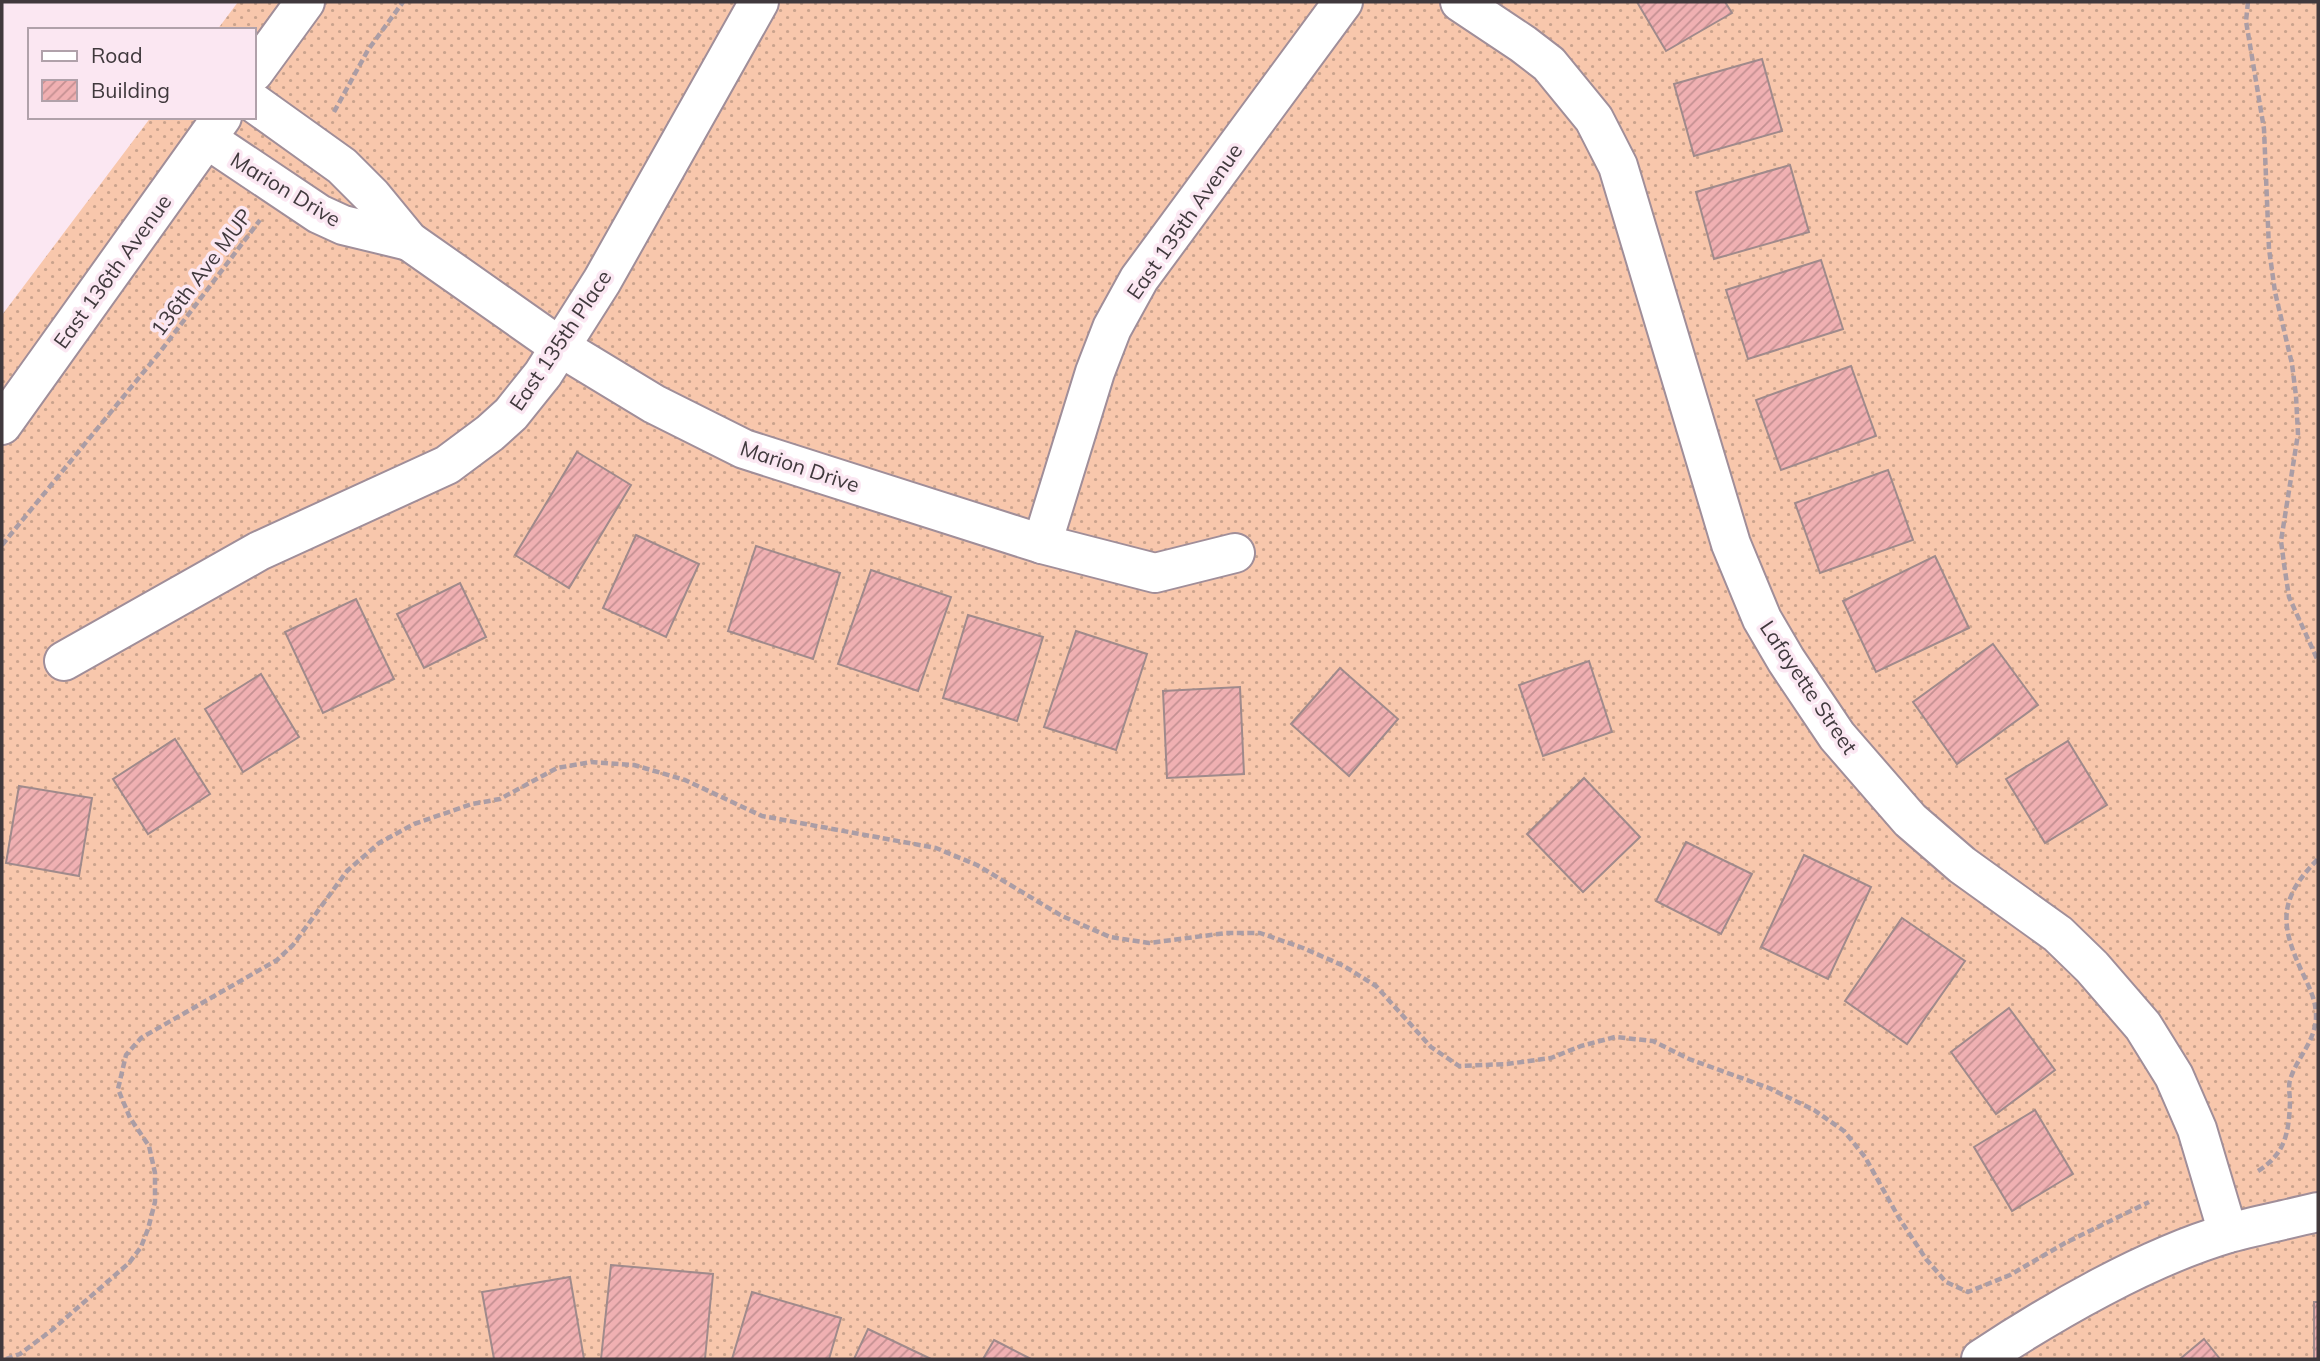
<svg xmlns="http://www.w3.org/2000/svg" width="2320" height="1361" font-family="Mulish,sans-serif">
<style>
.grass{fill:url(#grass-dots)}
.building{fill:url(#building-hatch);stroke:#a08a8b;stroke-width:2}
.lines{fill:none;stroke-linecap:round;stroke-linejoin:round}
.street-casing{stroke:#a08e99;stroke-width:42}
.primary-casing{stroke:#a08e99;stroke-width:42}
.path{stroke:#ab9da5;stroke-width:4.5;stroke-dasharray:7 3.5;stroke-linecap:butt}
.street{stroke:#fff;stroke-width:38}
.primary{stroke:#fff;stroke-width:38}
.labels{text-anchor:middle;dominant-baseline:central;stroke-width:7;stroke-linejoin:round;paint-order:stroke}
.street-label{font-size:21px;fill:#40393d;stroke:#fbe7f2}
</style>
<defs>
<pattern id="grass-dots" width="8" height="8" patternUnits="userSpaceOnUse" patternTransform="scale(1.75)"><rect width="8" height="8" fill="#f8c7ac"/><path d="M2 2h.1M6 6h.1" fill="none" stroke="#caa38d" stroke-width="1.8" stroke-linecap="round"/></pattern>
<pattern id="building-hatch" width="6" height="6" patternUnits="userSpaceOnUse" patternTransform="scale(1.75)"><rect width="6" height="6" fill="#f0b0b2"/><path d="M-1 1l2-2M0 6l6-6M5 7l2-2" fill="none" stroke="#c49092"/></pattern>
</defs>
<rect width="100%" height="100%" fill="#fbe7f2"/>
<path class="grass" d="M238 2H2318V1359H2V315L151 117H254V30H217Z"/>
<g class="building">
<path d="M1637 2H1725L1732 13 1666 51Z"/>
<path d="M1762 59 1782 131 1694 156 1674 84Z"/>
<path d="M1790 165 1809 232 1714 259 1696 192Z"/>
<path d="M1821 260 1843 329 1748 359 1726 290Z"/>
<path d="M1851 366 1876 436 1781 470 1756 400Z"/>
<path d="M577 452 631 485 569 588 515 555Z"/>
<path d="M1888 470 1913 540 1820 573 1795 503Z"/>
<path d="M636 535 699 564 666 637 603 608Z"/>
<path d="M756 546 840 573 813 659 728 631Z"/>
<path d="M1935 556 1969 628 1876 672 1843 601Z"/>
<path d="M871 570 951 597 918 691 838 664Z"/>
<path d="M460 583 486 637 424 668 397 614Z"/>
<path d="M356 599 394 679 323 713 285 632Z"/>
<path d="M968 615 1043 637 1017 721 943 698Z"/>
<path d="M1076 631 1147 654 1116 750 1044 727Z"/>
<path d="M1993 644 2038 705 1957 764 1913 702Z"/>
<path d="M1589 661 1612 732 1543 756 1519 685Z"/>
<path d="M1340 668 1398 719 1349 776 1291 724Z"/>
<path d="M261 674 299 737 243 772 205 709Z"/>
<path d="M1240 687 1244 774 1167 778 1163 691Z"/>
<path d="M175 739 210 794 148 834 113 779Z"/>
<path d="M2068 741 2107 805 2045 843 2006 779Z"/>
<path d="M1584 778 1640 837 1583 892 1527 834Z"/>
<path d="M19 786 92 798 79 876 6 863Z"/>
<path d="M1686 842 1752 874 1721 934 1656 901Z"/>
<path d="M1804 855 1871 887 1828 979 1761 947Z"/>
<path d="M1902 918 1965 961 1907 1044 1845 1001Z"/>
<path d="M2009 1008 2055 1070 1996 1114 1951 1052Z"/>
<path d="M2035 1110 2073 1174 2012 1211 1974 1147Z"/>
<path d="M611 1265 713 1274 705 1359H601Z"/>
<path d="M570 1277 584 1359H494L482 1292Z"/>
<path d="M752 1292 841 1318 829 1359H732Z"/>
<rect x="2314" y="1302" width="4" height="57"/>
<path d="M868 1329 931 1359H854Z"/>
<path d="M2204 1339 2220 1359H2180Z"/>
<path d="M994 1340 1031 1359H983Z"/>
</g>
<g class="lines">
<defs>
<g id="street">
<path d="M1460 2 1523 44 1549 64 1594 119 1618 166 1731 544 1762 619 1786 660 1837 736 1910 820 1962 865 2058 934 2092 967 2143 1026 2174 1076 2197 1129 2228 1233"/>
<path d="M254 103 342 166 372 196 409 241 560 347 654 404 744 449 1042 544 1155 573 1235 553"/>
<path d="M207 139 319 214 343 225 409 241"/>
<path d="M1042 544 1095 372 1112 328 1139 279 1343 2"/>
<path d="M64 661 259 551 447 465 490 433 511 414 543 374 602 281 759 2"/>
<path d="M1981 1359C2052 1312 2147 1257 2229 1233 2259 1225 2289 1219 2318 1212"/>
</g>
<g id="primary">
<path d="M254 72 305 2"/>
<path d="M2 425 222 117"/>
</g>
</defs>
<use href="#street" class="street-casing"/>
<use href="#primary" class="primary-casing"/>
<g class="path">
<path d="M2248 2 2246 21 2264 129 2269 249 2275 292 2292 364 2296 396 2298 434 2281 541 2284 564 2289 597 2318 661"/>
<path d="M334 112 368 50 403 2"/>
<path d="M2 545 160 352 260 220"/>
<path d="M2258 1171C2285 1154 2289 1133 2290 1102 2290 1095 2288 1087 2290 1080 2297 1057 2316 1041 2316 1016 2316 1001 2310 989 2304 976 2280 926 2277 900 2318 859"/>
<path d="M6 1359 20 1354 52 1330 129 1263 141 1247 148 1229 155 1202V1173L149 1146 130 1118 118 1089 126 1055 141 1038 277 960 293 945 347 871 379 843 414 824 472 804 500 799 557 768 591 762 634 765 685 780 762 816 936 848 977 865 1062 916 1110 937 1149 943 1226 933H1260L1303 948 1344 966 1376 986 1431 1047 1459 1066 1507 1064 1551 1058 1581 1046 1615 1037 1653 1041 1689 1059 1769 1088 1814 1110 1844 1131 1865 1157 1899 1218 1926 1259 1946 1282 1968 1292 2010 1275 2065 1243 2149 1202"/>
</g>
<use href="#street" class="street"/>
<use href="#primary" class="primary"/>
</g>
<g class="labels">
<g class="street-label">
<text transform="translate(286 189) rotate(31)">Marion Drive</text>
<text transform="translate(1184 221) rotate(-55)">East 135th Avenue</text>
<text transform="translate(112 271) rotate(-54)">East 136th Avenue</text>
<text transform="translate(201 272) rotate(-53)">136th Ave MUP</text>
<text transform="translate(560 340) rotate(-56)">East 135th Place</text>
<text transform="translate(800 466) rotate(18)">Marion Drive</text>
<text transform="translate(1809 687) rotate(56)">Lafayette Street</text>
</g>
</g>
<rect width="2320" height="1361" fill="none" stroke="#40393d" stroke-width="7"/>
<rect x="28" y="28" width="228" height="91" fill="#fbe7f2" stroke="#b0a1aa" stroke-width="2"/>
<rect x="42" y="51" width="35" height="10" fill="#ffffff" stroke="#b0a1aa" stroke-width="2"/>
<text x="91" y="63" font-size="21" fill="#40393d">Road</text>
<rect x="42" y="80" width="35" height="21" fill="url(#building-hatch)" stroke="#b0a1aa" stroke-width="2"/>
<text x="91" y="98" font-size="21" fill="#40393d">Building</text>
</svg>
